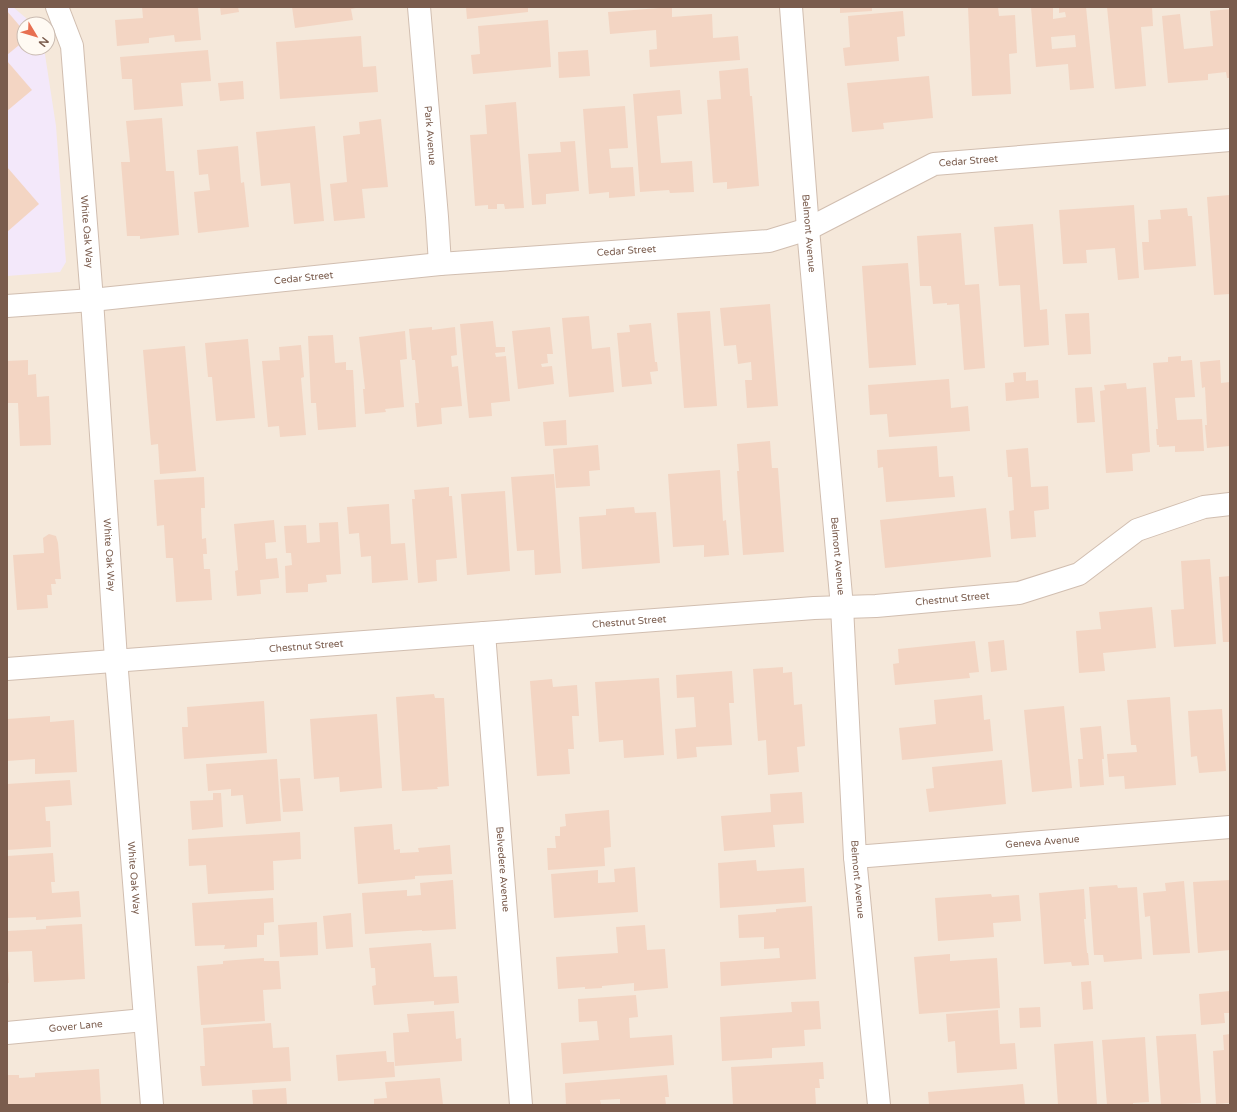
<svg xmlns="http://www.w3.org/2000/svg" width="1237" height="1112" font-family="'Varela Round',sans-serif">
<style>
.residential{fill:#f5e8da;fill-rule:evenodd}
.education{fill:#f3e8fa}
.building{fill:#f3d5c3;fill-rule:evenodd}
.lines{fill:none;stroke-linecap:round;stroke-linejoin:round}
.minor-casing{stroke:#d1beb0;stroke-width:24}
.minor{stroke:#fff;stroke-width:22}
.labels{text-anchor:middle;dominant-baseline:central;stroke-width:3.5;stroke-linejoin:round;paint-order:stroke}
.street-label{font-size:10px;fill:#7a5c4d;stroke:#fffaf3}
</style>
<rect width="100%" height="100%" fill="#fdf6ec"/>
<path class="residential" d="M7 7H1230V1105H7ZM24 24H48V48H24Z"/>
<path class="education" d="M7 7H13L33 24H24V48H44L56 126 66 262 60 272 7 276Z"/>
<g class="building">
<path d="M142 7H198L201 40 175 42 174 35 149 38V43L117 46 115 20 143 18Z"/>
<path d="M220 7H238L239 12 221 15Z"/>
<path d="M292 7H356V8L351 9 353 20 295 28Z"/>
<path d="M466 7H528V12L467 19Z"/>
<path d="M672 7V17L712 14 713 38 738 36 740 60 650 67 649 50 657 49 656 30 610 34 608 12Z"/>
<path d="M840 7H872V11L840 13Z"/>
<path d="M968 7H998L999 16 1015 15 1017 53 1009 54 1011 94 972 96Z"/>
<path d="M1031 7H1053V19L1066 17 1065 12 1059 13V7H1086L1094 88 1070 90 1068 64 1036 67ZM1075 35 1076 47 1052 49 1051 37Z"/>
<path d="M1107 7H1152L1153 26 1141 27 1146 86 1115 89Z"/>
<path d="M1230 9V78H1227L1226 72 1208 74V80L1168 83 1162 16 1180 14 1184 49 1213 46 1210 11Z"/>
<path d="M7 11 24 31V41L7 55Z"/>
<path d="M903 11 905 36 897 37 899 61 845 66 843 48 850 47 848 16Z"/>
<path d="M548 20 551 67 473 74 471 55 480 54 478 26Z"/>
<path d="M361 36 363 67 376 66 378 92 280 99 276 42Z"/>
<path d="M208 50 211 81 181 83 183 106 134 110 132 79H122L120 57Z"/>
<path d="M588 50 590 76 559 78 558 52Z"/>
<path d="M7 61 32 90 7 111Z"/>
<path d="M748 68 750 96H752L759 186 727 189V182L713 183 707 100 721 99 719 71Z"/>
<path d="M929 76 933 118 883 123 884 129 852 132 847 83Z"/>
<path d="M243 81 244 99 220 101 218 83Z"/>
<path d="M680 90 682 114 657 116 661 163 692 161 694 192 670 193 669 190 640 192 633 94Z"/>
<path d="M516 102 524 208 505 209 504 204H497V209H488V205L475 206 470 135 487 134 485 105Z"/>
<path d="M625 106 628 148 609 149 611 168 633 167 635 196 609 198V192L589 194 583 109Z"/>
<path d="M162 118 166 171H174L179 235 140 239V236H127L121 162H130L126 121Z"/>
<path d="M381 119 388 187 362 189 365 218 334 221 330 184 347 182 343 136 360 134 359 122Z"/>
<path d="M315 126 324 221 294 224 290 183 261 186 256 132Z"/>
<path d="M575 141 579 191 546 194V204L532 205 528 154 561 152 560 142Z"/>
<path d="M238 146 241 183 244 182 249 227 198 233 194 192 210 190 208 174 199 175 197 150Z"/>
<path d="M7 167 39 204 7 232Z"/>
<path d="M1230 195V294L1214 295 1207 197Z"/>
<path d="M1134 205 1139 278 1118 280 1115 248 1086 250 1087 263 1063 264 1059 210Z"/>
<path d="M1187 208 1188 216H1192L1196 266 1144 270 1142 242H1149L1148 220 1161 219 1160 210Z"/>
<path d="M1033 224 1040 310 1047 309 1049 345 1024 347 1020 285 999 286 994 227Z"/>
<path d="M961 233 965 285 979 284 985 368 964 370 959 304 947 305V303L933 304 931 286H920L917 236Z"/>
<path d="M908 263 916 365 869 368 862 266Z"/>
<path d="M770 304 778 406 747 408 745 380H752L751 362 738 364 736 345 724 346 720 308Z"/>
<path d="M710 311 717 406 684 408 677 313Z"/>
<path d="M1089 313 1091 354 1068 355 1065 314Z"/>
<path d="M589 316 592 349 610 347 614 392 569 397 562 318Z"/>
<path d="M493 321 496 347H505V352L495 353 496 357 506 356 510 401 491 403 492 416 469 418 460 324Z"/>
<path d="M651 323 655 362H657L658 371 650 372 652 384 622 387 617 333 630 332 629 325Z"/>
<path d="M432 327V330L455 327 457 355 451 356 452 367 458 366 462 406 441 408 442 424 417 427 415 403H419L415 360H412L409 329Z"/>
<path d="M550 327 553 354H547L548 363 541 364 542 367 552 366 554 384 518 389 512 331Z"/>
<path d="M405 331 407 359 400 360 404 407 385 409 386 412 365 414 363 389H365L359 337Z"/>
<path d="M333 335 335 363 346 362V370H353L356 427 318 430 316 403H311L308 336Z"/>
<path d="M248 339 255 418 216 421 212 377H208L205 343Z"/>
<path d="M301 345 304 377 301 378 306 435 280 437 279 426 268 427 262 361 280 360 279 347Z"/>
<path d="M185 346 196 471 160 474 158 444 151 445 143 350Z"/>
<path d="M1181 356V361L1192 360 1195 397 1175 398 1177 420 1202 419 1204 451 1175 452V446L1159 447V445H1157L1156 429H1158L1153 363 1168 362V357Z"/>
<path d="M28 360V375L36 374 37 397 49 396 51 445 20 446 18 403H7V361Z"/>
<path d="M1220 360 1221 383 1230 382V446L1207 448 1205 425H1207L1205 387 1202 388 1200 362Z"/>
<path d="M1026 372V381L1038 380 1039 398 1006 401 1005 383 1014 382 1013 373Z"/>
<path d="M949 379 951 408 968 406 970 431 889 437 887 414 870 415 868 385Z"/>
<path d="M1126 383 1127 389 1146 387 1150 452 1132 454 1133 471 1106 473 1100 391 1105 390 1104 385Z"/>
<path d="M1092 387 1095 422 1077 423 1075 388Z"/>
<path d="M566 420 567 445 545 446 543 422Z"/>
<path d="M770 441 772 468H778L784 552 743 555 737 471H739L737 444Z"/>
<path d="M598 445 600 470 589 471 590 486 556 488 553 449Z"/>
<path d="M937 446 939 477 953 476 955 497 886 502 883 467 878 468 877 450Z"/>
<path d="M1028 448 1031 487 1048 486 1049 509 1034 511 1036 537 1011 539 1009 511 1014 510 1012 477H1008L1006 450Z"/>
<path d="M720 470 723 521 726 520 729 555 704 557V545L673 547 668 474Z"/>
<path d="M554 474 561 573 535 575 534 550 517 551 511 477Z"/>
<path d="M204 477 205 508H201L202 539 206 538 207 554H203L204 569H210L212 600 176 602 173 558H166L164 525 157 526 154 480Z"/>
<path d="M449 487V496H452L457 558 436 560 437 581 418 583 412 499H415L414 490Z"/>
<path d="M505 491 510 571 467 575 461 494Z"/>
<path d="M389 504 391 544 405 543 408 580 372 583 371 556 361 557 359 533 349 534 347 507Z"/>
<path d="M634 507 635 513 656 512 660 563 582 569 579 517 606 515V509Z"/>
<path d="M986 508 991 557 885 568 880 520Z"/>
<path d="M274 520 276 542 265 543 266 559 277 558 279 578 260 580 261 594 237 596 235 571 238 570 234 524Z"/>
<path d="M338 522 341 574 326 575 327 582 308 584V592L286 593 285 566 292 565 291 553H286L284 526 306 525 307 543 320 542 319 523Z"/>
<path d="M49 534 56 536 58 543 61 579H55L56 584H51L52 595H47L48 608 17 610 13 555 44 553 43 538Z"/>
<path d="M1210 559 1216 644 1174 647 1171 610 1184 609 1181 561Z"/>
<path d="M1230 576V642H1223L1219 577Z"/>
<path d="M1152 607 1156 648 1103 653 1105 671 1079 673 1076 631 1101 629 1099 612Z"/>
<path d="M1004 640 1007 670 991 672 988 642Z"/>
<path d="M975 641 979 672 969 673 970 678 895 685 893 664 899 663 898 649Z"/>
<path d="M783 667V673L792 672 794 705 802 704 805 746 797 747 799 772 768 775 766 740 758 741 753 669Z"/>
<path d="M732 671 734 703H729L732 745 696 747 697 757 677 759 675 729 696 727 694 697 677 698 676 675Z"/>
<path d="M659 678 664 755 624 758 623 740 599 742 595 682Z"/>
<path d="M552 679 553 687 577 685 579 716H572L574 749H568L570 774 537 776 530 681Z"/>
<path d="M434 694 435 698H444L449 786 437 787 438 789 402 791 396 697Z"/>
<path d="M982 695 984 720 990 719 993 751 902 760 899 728 936 724 934 700Z"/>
<path d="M1170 697 1176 785 1125 789 1124 776 1109 777 1107 754 1137 752 1136 745H1131L1127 700Z"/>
<path d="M264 701 267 753 184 759 182 727H188L187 707Z"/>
<path d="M1064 706 1072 788 1032 792 1024 710Z"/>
<path d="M1222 709 1226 771 1199 773 1197 756 1191 757 1188 711Z"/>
<path d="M377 714 382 788 340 792 339 777 314 779 310 719Z"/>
<path d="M50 716V722L74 720 77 772 35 774V759L7 761V719Z"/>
<path d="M1101 726 1104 759H1102L1104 785 1080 787 1078 759H1083L1080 728Z"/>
<path d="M277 759 281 821 246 824 243 795 231 796V789L208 791 206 764Z"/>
<path d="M1002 760 1006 804 929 812 926 789 934 788 932 767Z"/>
<path d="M300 778 303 811 283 812 280 779Z"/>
<path d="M70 780 72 805 45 807 46 821H50L51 847 7 850V784Z"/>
<path d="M802 792 804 823 773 825 775 847 724 851 721 816 771 812 770 794Z"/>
<path d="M213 793H221L223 827 192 830 190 801 213 800Z"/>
<path d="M609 810 611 847 604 848 605 866 548 870 547 848H556L555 836H560V827L566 826 565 814Z"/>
<path d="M392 824 394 850 400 849V853L419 852 418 848 450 845 452 874 415 876V879L358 884 354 827Z"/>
<path d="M300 832 301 859 273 861 274 890 208 894 206 865 189 866 188 839Z"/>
<path d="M53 853 55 882H51L52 893 79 891 81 917 36 920V917L7 918V856Z"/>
<path d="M756 860 757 871 804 868 806 902 720 908 718 863Z"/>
<path d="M635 867 638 912 554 918 551 874 598 870V883L615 882 614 869Z"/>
<path d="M453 880 456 929 422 931V930L365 934 362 893 407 890V896L421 895 420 883Z"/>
<path d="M1230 880V950L1198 953 1193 882Z"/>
<path d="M1184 881 1190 953 1153 955 1150 916 1145 917 1143 893 1166 891 1165 883Z"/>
<path d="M1117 885 1118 888 1137 887 1142 959 1104 962 1103 955H1094L1089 887Z"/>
<path d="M1084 889 1086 919H1084L1087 953H1088L1089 965 1072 966 1071 962 1044 964 1039 893Z"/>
<path d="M991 894 992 897 1019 895 1021 921 993 923 994 937 938 941 935 898Z"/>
<path d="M273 898 274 922 264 923V935H257V947L224 949 225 945 195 946 192 903Z"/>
<path d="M812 906 816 979 721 986 720 962 780 958 779 948 764 949V937L739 938 738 915 776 912V909Z"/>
<path d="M351 913 353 947 326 949 323 916Z"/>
<path d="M317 922 318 955 280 957 278 925Z"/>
<path d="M82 924 85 979 34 982 32 951 7 952V931L46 929V926Z"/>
<path d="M645 925 647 950 665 949 668 988 634 991V983L602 986V988L585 989V987L558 989 556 957 618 953 616 927Z"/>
<path d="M431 943 434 977 457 976 459 1003 434 1005V1001L374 1005 372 986 376 985 375 968H371L369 948Z"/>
<path d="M950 954V961L997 958 1000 1008 919 1014 914 957Z"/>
<path d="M264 958V961H279L281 989 263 990 265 1021 201 1025 197 966 223 964V961Z"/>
<path d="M7 967H8L9 983H7Z"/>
<path d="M1091 981 1093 1009 1083 1010 1081 982Z"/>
<path d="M1230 991V1013H1224L1225 1023 1201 1025 1199 994Z"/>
<path d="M636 995 638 1017 629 1018 630 1038 672 1035 674 1065 563 1074 561 1043 599 1040 597 1021 579 1022 578 999Z"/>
<path d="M819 1001 821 1029 804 1030 805 1046 772 1048V1058L722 1061 720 1017 792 1012 791 1002Z"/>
<path d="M1040 1007 1041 1027 1020 1028 1019 1008Z"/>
<path d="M998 1010 1000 1044 1015 1043 1017 1069 957 1073 955 1041 948 1042 946 1014Z"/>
<path d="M454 1011 456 1039 461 1038 462 1061 395 1066 393 1033 409 1032 407 1014Z"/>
<path d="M271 1023 273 1048 289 1047 291 1081 202 1086 200 1066H205L203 1028Z"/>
<path d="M1196 1034 1201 1103 1161 1105 1156 1036Z"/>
<path d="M1230 1034V1103L1216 1104 1213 1051 1224 1050 1223 1035Z"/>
<path d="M1145 1037 1149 1102 1133 1103V1105H1107L1102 1040Z"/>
<path d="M1093 1041 1097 1105H1058L1054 1044Z"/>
<path d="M386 1051 387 1062H394L395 1077 338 1081 336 1055Z"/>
<path d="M823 1062 824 1079H819L820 1088H815L816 1105H733L731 1067Z"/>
<path d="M99 1069 101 1105H7V1075H19V1078L35 1077V1073Z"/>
<path d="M667 1075 669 1097H665L666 1105H620V1099L600 1100 601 1105H566L565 1083Z"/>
<path d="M440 1078 443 1105H374V1099L387 1098 385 1082Z"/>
<path d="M1023 1084 1025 1105H929L928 1092Z"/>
<path d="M286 1088 287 1104 253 1105 252 1090Z"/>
</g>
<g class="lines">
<defs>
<g id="minor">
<path id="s1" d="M57 7 72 46 92 300 116 659 152 1105"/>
<path id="s2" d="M419 7 437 217 440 264"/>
<path id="s3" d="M791 7 808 229 842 607 855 857 879 1105"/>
<path id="s4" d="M7 306 92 300 440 264 769 241 808 229 934 164 1230 140"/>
<path id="s5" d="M484 633 521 1105"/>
<path id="s6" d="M7 669 814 608 876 606 1019 593 1079 574 1137 530 1204 507 1230 504"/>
<path id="s7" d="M855 857 1230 827"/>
<path id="s8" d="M7 1033 144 1020"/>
</g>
</defs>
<use href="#minor" class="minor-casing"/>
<use href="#minor" class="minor"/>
</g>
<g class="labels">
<g class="street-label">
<text stroke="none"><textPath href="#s2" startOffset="129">Park Avenue</textPath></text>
<text stroke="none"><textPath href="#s4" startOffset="982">Cedar Street</textPath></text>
<text stroke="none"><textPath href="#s1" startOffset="228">White Oak Way</textPath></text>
<text stroke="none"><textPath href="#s3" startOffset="227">Belmont Avenue</textPath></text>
<text stroke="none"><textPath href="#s4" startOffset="622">Cedar Street</textPath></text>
<text stroke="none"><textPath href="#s4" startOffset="298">Cedar Street</textPath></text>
<text stroke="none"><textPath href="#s1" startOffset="552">White Oak Way</textPath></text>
<text stroke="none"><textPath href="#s3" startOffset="551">Belmont Avenue</textPath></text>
<text stroke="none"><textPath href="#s6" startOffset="948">Chestnut Street</textPath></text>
<text stroke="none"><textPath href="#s6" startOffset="624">Chestnut Street</textPath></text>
<text stroke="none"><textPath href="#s6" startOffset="300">Chestnut Street</textPath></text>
<text stroke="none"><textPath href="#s7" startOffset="188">Geneva Avenue</textPath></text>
<text stroke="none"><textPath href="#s5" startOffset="237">Belvedere Avenue</textPath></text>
<text stroke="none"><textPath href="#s1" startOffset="876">White Oak Way</textPath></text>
<text stroke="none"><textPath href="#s3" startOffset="875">Belmont Avenue</textPath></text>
<text stroke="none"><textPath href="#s8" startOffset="69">Gover Lane</textPath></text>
</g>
</g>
<rect width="1237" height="1112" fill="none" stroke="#7a5c4d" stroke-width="16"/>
<g transform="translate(36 36) rotate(128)"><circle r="19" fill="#fffaf3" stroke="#cabbb1"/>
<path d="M0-3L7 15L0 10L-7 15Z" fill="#e76f51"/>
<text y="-6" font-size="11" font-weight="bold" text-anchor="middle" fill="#7a5c4d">N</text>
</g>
</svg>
